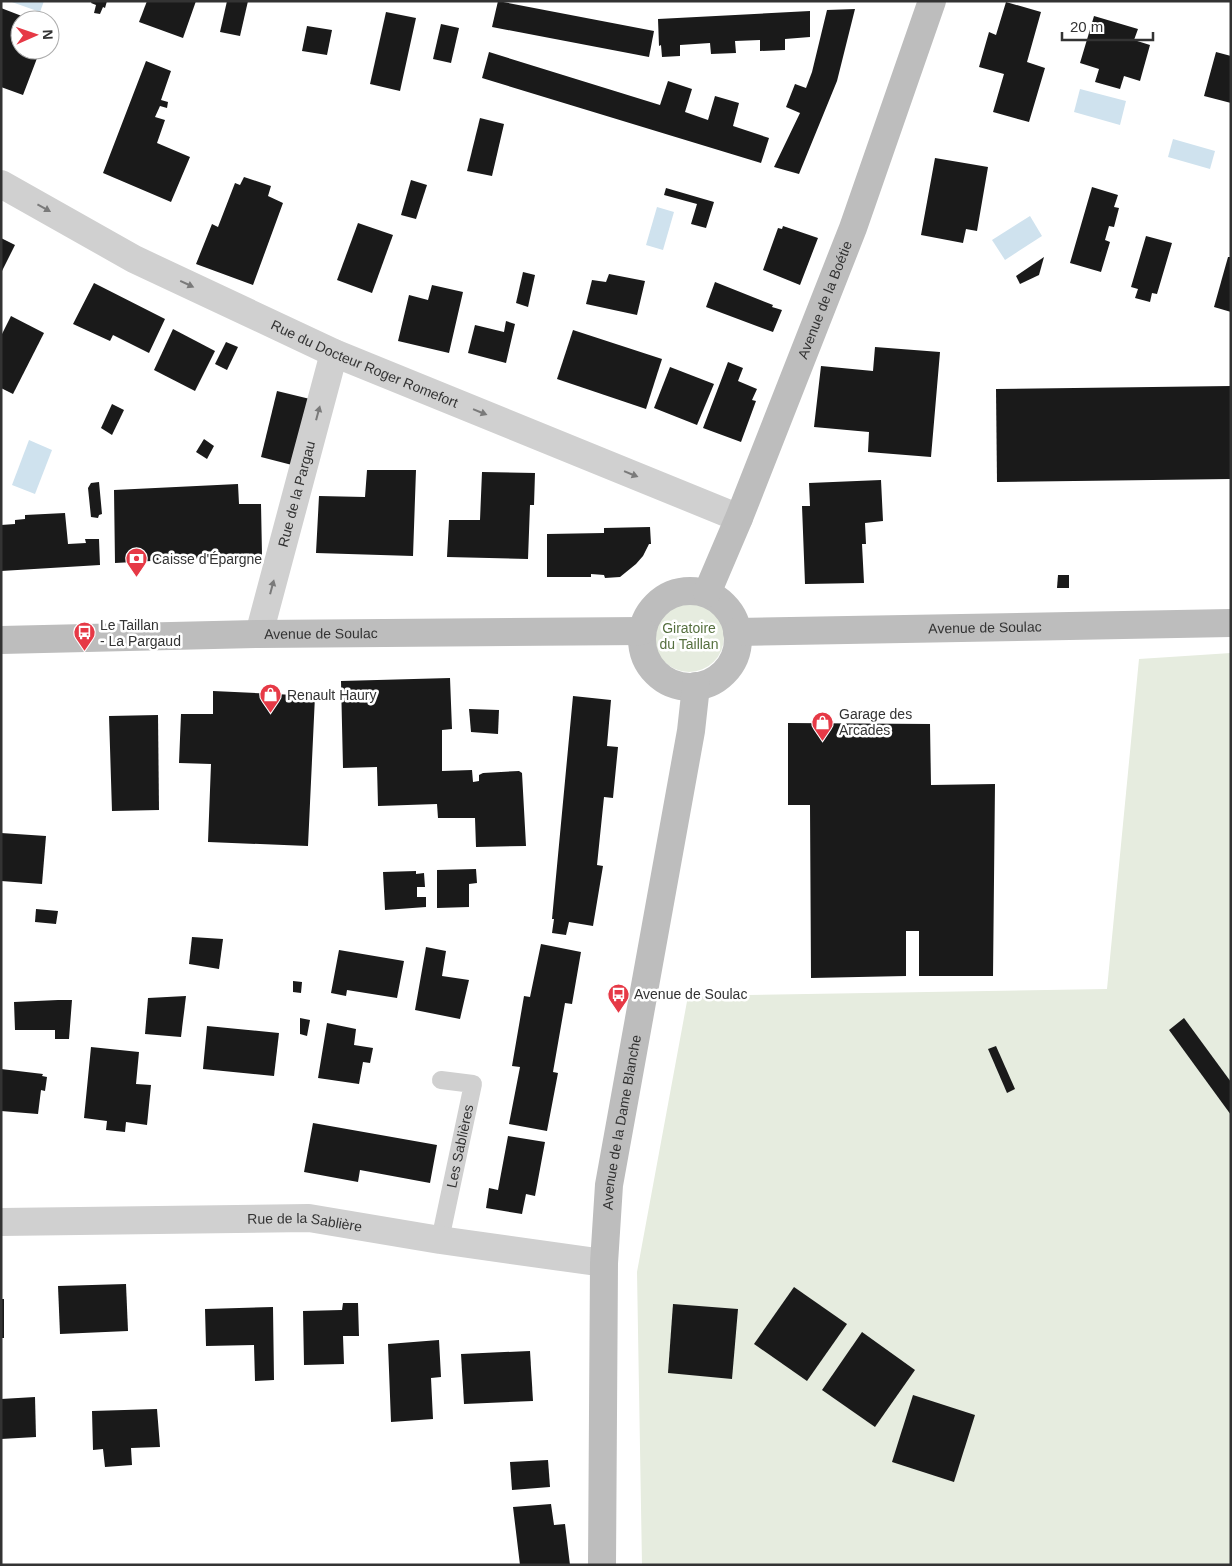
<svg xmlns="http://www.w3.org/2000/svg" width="1232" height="1566" font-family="Arial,sans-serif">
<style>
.green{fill:#e6ecdf}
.water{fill:#cfe2ee}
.building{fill:#1a1a1a}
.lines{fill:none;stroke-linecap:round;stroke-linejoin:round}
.lane{stroke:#d0d0d0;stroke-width:18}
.street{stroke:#d0d0d0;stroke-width:28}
.secondary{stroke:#bdbdbd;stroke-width:28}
.oneway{fill:#7a7a7a}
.labels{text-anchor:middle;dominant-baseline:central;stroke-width:5;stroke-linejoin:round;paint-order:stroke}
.street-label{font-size:14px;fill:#333;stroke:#fff}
.poi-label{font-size:14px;fill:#333;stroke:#fff;text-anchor:start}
.park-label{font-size:14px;fill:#56703f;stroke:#fff}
</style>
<rect width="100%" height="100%" fill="#fff"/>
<g class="green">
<circle cx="689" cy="637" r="35"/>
<path d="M1231 653V1565H642L637 1272 688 996 1107 989 1139 659Z"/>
</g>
<g class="water">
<path d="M9 1H44L40 12Z"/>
<path d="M1080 89 1126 101 1120 125 1074 112Z"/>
<path d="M1173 139 1215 151 1210 169 1168 157Z"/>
<path d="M657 207 674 212 663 250 646 245Z"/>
<path d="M1030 216 1042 236 1005 260 992 240Z"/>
<path d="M29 440 52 450 35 494 12 485Z"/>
</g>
<g class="building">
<path d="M92 1H107L105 8 103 7 100 14 94 13 96 5 91 3Z"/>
<path d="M147 1H196L183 38 139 22Z"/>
<path d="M227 1H248L240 36 220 32Z"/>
<path d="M498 1 654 31 649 57 492 27Z"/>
<path d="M1006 2 1041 12 1027 62 1045 68 1029 122 993 112 1004 74 979 67 989 32 996 35Z"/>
<path d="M1 8 27 18 26 20H20V40L18 45 20 46V50H31L39 53 23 95 1 87Z"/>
<path d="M855 9 837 81 799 174 774 167 800 113 786 107 795 84 806 88 812 72 827 10Z"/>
<path d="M810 11V37L785 39V50L760 51V40L735 41 736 53 711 54 710 43 680 45V56L662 57 661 45 659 46 658 19Z"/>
<path d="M386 12 416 18 400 91 370 84Z"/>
<path d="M1094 16 1138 29 1134 40 1150 45 1140 81 1124 76 1120 89 1095 82 1099 69 1080 63Z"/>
<path d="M441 24 459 28 451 63 433 59Z"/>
<path d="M307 26 332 30 327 55 302 51Z"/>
<path d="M489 52 660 105 668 81 692 89 685 112 708 120 715 96 739 103 733 126 769 138 761 163 482 78Z"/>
<path d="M1216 52 1231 56V103L1204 96Z"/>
<path d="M146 61 171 71 161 100 168 102 167 108 160 106 155 117 165 120 157 143 190 157 171 202 103 173Z"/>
<path d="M480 118 504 124 492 176 467 171Z"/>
<path d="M935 158 988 167 977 231 966 229 963 243 921 235Z"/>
<path d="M244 177 271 186 268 196 283 203 253 285 196 264 212 224 218 227 235 183 240 185Z"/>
<path d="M411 180 427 185 416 219 401 215Z"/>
<path d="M1092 187 1118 195 1114 207 1119 208 1114 227 1109 226 1105 240 1110 242 1101 272 1070 263Z"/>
<path d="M666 188 714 202 706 228 691 224 697 204 664 195Z"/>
<path d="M358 223 393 235 372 293 337 280Z"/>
<path d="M783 226 818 238 800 285 763 270 778 228 782 229Z"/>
<path d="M1146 236 1172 243 1157 294 1152 293 1150 302 1135 298 1138 289 1131 287Z"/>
<path d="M1 238 15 245 1 273Z"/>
<path d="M1044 257 1039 275 1020 284 1016 276Z"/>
<path d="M1228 257H1231V312L1214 307Z"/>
<path d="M523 272 535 275 528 307 516 303Z"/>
<path d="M609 274 645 281 637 315 586 304 592 280 606 282Z"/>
<path d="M715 282 773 305 772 307 782 310 773 332 706 307Z"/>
<path d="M94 283 165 319 149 353 113 335 110 341 73 324Z"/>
<path d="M432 285 463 292 449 353 398 341 409 295 428 300Z"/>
<path d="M11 316 44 333 13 394 1 388V336Z"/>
<path d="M506 321 515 324 506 363 468 353 475 325 504 332Z"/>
<path d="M173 329 215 351 195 391 154 370Z"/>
<path d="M573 330 662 359 646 409 557 379Z"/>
<path d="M226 342 238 347 227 370 215 364Z"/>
<path d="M875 347 940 352 931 457 868 452 869 432 814 427 821 366 873 371Z"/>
<path d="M728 362 743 368 738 381 757 389 752 400 756 401 741 442 703 428Z"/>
<path d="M670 367 714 384 697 425 654 408Z"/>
<path d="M1231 386V479L997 482 996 389Z"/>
<path d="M277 391 310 399 292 465 261 457Z"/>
<path d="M112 404 124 410 112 435 101 428Z"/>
<path d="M204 439 214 446 207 459 196 452Z"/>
<path d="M367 470H416L413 556 316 553 319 496 365 497Z"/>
<path d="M482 472 535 473 534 505H530L528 559 447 557 449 520H480Z"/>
<path d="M881 480 883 521 865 523 866 544H862L864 583 805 584 802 506H810L809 483Z"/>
<path d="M99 482 102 514 99 515 98 518 91 517 88 488 91 483Z"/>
<path d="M238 484 239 504H261L262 555 115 563 114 490Z"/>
<path d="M65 513 68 544 86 543 85 539H99L100 565 1 571V525L15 524V520L25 519V515Z"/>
<path d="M650 527 651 544H649L643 556 636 564 620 577 605 578 604 575 591 574V577H547V534L604 533V528Z"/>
<path d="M1058 575H1069V588H1057Z"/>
<path d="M450 678 452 729 442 730V771L472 770 473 782 479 781V775L483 773 519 771 522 773 526 846 476 847 475 818H438L437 804 378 806 377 767 343 768 341 681Z"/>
<path d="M213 691 315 696 308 846 208 842 211 764 179 763 181 714H213Z"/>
<path d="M573 696 611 700 607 746 618 747 613 798 604 797 597 865 603 866 593 926 569 922 566 935 552 933 554 919H552Z"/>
<path d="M469 709 499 710 498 734 471 732Z"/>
<path d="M158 715 159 810 112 811 109 716Z"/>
<path d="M788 723 930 724 931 785 995 784 993 976H919V931H906V976L811 978 810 805H788Z"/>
<path d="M1 833 46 836 42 884 1 881Z"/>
<path d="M476 869 477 883 469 884V907L437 908V870Z"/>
<path d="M416 871V874L424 873 425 887H417V897H426V907L385 910 383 872Z"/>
<path d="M36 909 58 911 56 924 35 922Z"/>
<path d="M192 937 223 939 219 969 189 964Z"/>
<path d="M541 944 581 952 572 1004 565 1003 553 1072 558 1073 547 1131 509 1124 520 1067 512 1066 524 996 530 997Z"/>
<path d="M426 947 446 951 442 976 469 980 460 1019 415 1010Z"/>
<path d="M339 950 404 961 397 998 347 990 346 996 331 993Z"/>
<path d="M293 981 302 982 301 993 293 992Z"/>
<path d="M186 996 181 1037 145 1034 148 998Z"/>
<path d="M58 1000H72L69 1039H55V1030H15L14 1002Z"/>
<path d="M300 1018 310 1020 307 1036 300 1034Z"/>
<path d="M1184 1018 1231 1082V1115L1169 1030Z"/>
<path d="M327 1023 356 1029 354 1045 373 1048 370 1063 363 1062 359 1084 318 1078Z"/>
<path d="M207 1026 279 1033 274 1076 203 1069Z"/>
<path d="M996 1046 1015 1089 1007 1093 988 1049Z"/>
<path d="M91 1047 139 1052 136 1084 151 1085 147 1125 126 1122 125 1132 106 1130 107 1121 84 1118Z"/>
<path d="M1 1069 43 1074 42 1076 47 1077 45 1091 41 1090 38 1114 1 1111Z"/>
<path d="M313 1123 437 1145 430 1183 360 1170 358 1182 304 1172Z"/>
<path d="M508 1136 545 1142 535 1196 526 1194 522 1214 486 1208 489 1188 498 1190Z"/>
<path d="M126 1284 128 1331 60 1334 58 1286Z"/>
<path d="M794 1287 847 1324 807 1381 754 1344Z"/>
<rect x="1" y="1299" width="3" height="39"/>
<path d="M343 1303H358L359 1336H343L344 1364 304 1365 303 1311 342 1310Z"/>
<path d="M673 1304 738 1309 732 1379 668 1373Z"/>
<path d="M273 1307 274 1380 255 1381 254 1345 206 1346 205 1309Z"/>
<path d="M862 1332 915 1370 875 1427 822 1390Z"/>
<path d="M439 1340 441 1377 431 1378 433 1419 391 1422 388 1344Z"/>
<path d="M530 1351 533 1401 464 1404 461 1354Z"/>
<path d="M913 1395 975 1415 954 1482 892 1462Z"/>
<path d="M35 1397 36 1437 1 1439V1399Z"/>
<path d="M157 1409 160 1447 131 1448 132 1465 105 1467 103 1449 93 1450 92 1411Z"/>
<path d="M548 1460 550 1487 512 1490 510 1462Z"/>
<path d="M551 1504 554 1525 565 1524 570 1565H520L513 1507Z"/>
</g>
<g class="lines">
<path class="lane" id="s1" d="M440 1240 473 1084 441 1080"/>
<g class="street">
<path id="s2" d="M1 184 134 259 334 353 739 518"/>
<path id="s3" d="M259 634 334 353"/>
<path id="s4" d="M1 1222 309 1218 440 1240 604 1263"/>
</g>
<g class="secondary">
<circle cx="690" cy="639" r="48"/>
<path id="s5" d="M707 593 739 518 853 228 932 1"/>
<path id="s6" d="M737 632 1231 623"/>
<path id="s7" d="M1 640 259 634 642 631"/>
<path id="s8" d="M602 1565 604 1263 609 1185 691 731 696 686"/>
</g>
</g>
<defs><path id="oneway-solid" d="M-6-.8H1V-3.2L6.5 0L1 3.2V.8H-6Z" transform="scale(1.25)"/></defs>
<g class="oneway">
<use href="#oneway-solid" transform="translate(44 208) rotate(29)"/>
<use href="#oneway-solid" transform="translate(187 284) rotate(25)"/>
<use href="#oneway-solid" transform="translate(480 412) rotate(22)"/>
<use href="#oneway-solid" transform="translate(318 413) rotate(-75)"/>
<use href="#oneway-solid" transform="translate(631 474) rotate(22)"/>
<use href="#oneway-solid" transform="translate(272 587) rotate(-75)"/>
</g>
<defs>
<symbol id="bank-pin" viewBox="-11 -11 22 30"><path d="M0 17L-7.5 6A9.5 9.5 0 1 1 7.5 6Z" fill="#e63946" stroke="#fff"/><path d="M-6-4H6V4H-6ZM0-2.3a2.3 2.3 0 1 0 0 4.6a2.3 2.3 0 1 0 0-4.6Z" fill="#fff"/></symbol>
<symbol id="bus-pin" viewBox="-11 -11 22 30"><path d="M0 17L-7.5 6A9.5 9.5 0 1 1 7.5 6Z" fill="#e63946" stroke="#fff"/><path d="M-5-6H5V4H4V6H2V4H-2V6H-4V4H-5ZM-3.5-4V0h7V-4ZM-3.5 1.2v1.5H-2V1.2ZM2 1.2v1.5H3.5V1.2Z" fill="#fff"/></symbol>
<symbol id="shop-pin" viewBox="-11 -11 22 30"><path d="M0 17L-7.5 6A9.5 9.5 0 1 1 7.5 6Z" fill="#e63946" stroke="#fff"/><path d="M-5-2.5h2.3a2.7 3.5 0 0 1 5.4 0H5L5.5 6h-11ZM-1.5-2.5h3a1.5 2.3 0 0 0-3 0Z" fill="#fff"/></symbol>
</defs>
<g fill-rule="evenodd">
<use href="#bank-pin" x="124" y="546" width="25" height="34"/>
<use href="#bus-pin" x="72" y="620" width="25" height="34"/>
<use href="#shop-pin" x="258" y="682" width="25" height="34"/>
<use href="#shop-pin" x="810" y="710" width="25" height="34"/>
<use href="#bus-pin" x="606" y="982" width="25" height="34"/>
</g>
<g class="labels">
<g class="street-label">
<text stroke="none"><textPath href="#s5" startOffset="316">Avenue de la Boétie</textPath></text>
<text stroke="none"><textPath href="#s2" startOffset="406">Rue du Docteur Roger Romefort</textPath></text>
<text stroke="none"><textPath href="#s3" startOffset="145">Rue de la Pargau</textPath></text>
<text stroke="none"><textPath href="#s6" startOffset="248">Avenue de Soulac</textPath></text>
<text stroke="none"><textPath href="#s7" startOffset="320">Avenue de Soulac</textPath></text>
<text stroke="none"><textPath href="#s8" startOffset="444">Avenue de la Dame Blanche</textPath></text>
<text stroke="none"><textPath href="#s1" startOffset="96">Les Sablières</textPath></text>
<text stroke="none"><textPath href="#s4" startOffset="304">Rue de la Sablière</textPath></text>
</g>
<g class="poi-label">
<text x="152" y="559">Caisse d'Épargne</text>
<text x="100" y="625">Le Taillan<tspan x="100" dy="16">- La Pargaud</tspan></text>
<text x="287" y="695">Renault Haury</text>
<text x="839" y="714">Garage des<tspan x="839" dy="16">Arcades</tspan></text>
<text x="634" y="994">Avenue de Soulac</text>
</g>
<g class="park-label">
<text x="689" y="628">Giratoire<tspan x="689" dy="16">du Taillan</tspan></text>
</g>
</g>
<rect width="1232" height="1566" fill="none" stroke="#333333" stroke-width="5"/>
<g transform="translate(35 35) rotate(88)"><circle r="24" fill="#ffffff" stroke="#adadad"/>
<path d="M0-4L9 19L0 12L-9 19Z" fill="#e63946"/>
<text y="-8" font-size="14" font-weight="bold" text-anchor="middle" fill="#333333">N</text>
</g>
<path d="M1062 32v8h91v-8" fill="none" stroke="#333333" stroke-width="2.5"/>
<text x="1070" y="32" font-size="15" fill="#333333" stroke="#ffffff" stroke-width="4" paint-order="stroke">20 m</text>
</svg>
